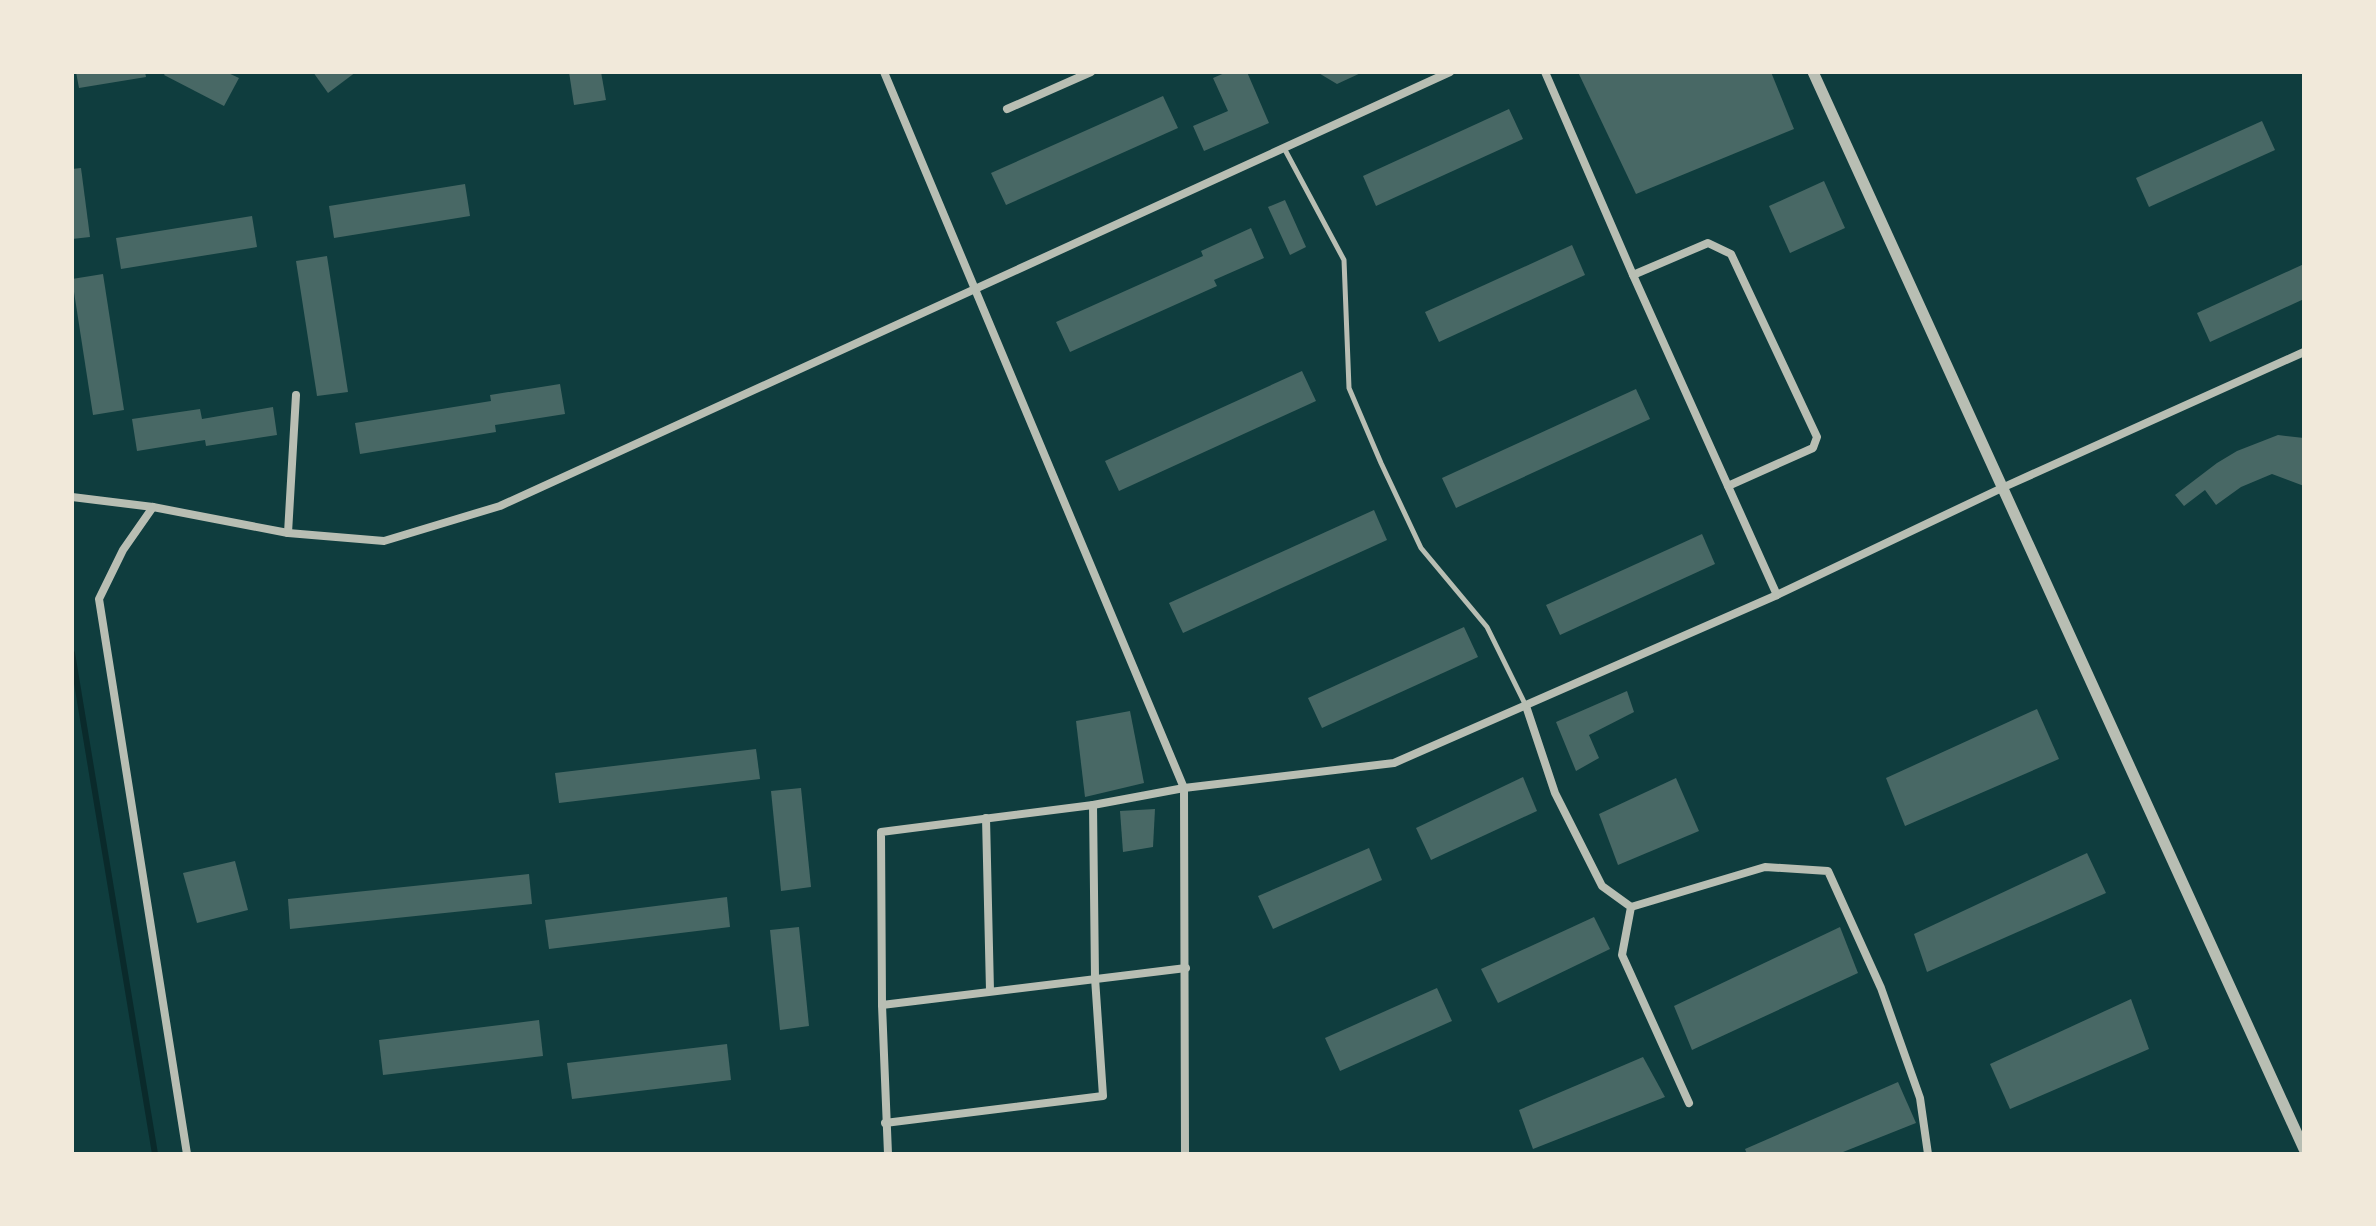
<svg xmlns="http://www.w3.org/2000/svg" width="2376" height="1226" font-family="'Fira Sans',sans-serif">
<style>
.lines{fill:none;stroke-linecap:round;stroke-linejoin:round}
.stream{stroke:#0a2a2b;stroke-width:6}
.building{fill:#486865}
.service{stroke:#b8beb3;stroke-width:5}
.minor{stroke:#b8beb3;stroke-width:8}
.tertiary{stroke:#b8beb3;stroke-width:11}
</style>
<rect width="100%" height="100%" fill="#0f3d3e"/>
<g class="lines">
<path class="stream" d="M72 653 155 1154"/>
</g>
<g class="building">
<path d="M76 72H145L146 77 79 88Z"/>
<path d="M166 72H226L239 78 224 106 164 75Z"/>
<path d="M313 72H356L328 93Z"/>
<path d="M569 72H601L606 100 574 105Z"/>
<path d="M1227 72H1247L1269 123 1204 151 1193 126 1228 111 1213 78Z"/>
<path d="M1317 72H1363L1337 84Z"/>
<path d="M1578 72H1771L1794 129 1636 194Z"/>
<path d="M1163 96 1178 128 1006 205 991 173Z"/>
<path d="M1509 109 1523 139 1376 206 1363 176Z"/>
<path d="M2262 121 2275 150 2149 207 2136 178Z"/>
<path d="M81 168 90 237 72 239V169Z"/>
<path d="M1824 181 1845 228 1790 253 1769 206Z"/>
<path d="M465 184 470 216 334 238 329 206Z"/>
<path d="M1285 200 1306 247 1290 255 1268 207Z"/>
<path d="M252 216 257 247 121 269 116 238Z"/>
<path d="M1251 228 1264 258 1214 280 1217 286 1070 352 1056 322 1203 256 1201 251Z"/>
<path d="M1572 245 1585 275 1439 342 1425 312Z"/>
<path d="M327 256 348 392 317 396 296 261Z"/>
<path d="M2304 264V299L2210 342 2197 313Z"/>
<path d="M103 274 124 410 93 415 72 279Z"/>
<path d="M1302 371 1316 401 1119 491 1105 461Z"/>
<path d="M560 384 565 414 495 425 496 432 360 454 355 423 491 401 490 395Z"/>
<path d="M1636 389 1650 419 1456 508 1442 478Z"/>
<path d="M273 407 277 435 206 446 205 440 137 451 132 419 200 409 202 419Z"/>
<path d="M2278 435 2304 438V486L2272 474 2241 487 2216 505 2205 490 2184 506 2175 495 2217 463 2237 451Z"/>
<path d="M1374 510 1387 540 1183 633 1169 603Z"/>
<path d="M1702 534 1715 564 1560 635 1546 605Z"/>
<path d="M1464 627 1478 657 1322 728 1308 698Z"/>
<path d="M1627 691 1634 712 1589 735 1599 758 1576 771 1556 722Z"/>
<path d="M2037 709 2059 759 1905 826 1886 778Z"/>
<path d="M1130 711 1144 783 1085 797 1076 721Z"/>
<path d="M756 749 760 779 559 803 555 773Z"/>
<path d="M1523 777 1537 811 1431 860 1416 828Z"/>
<path d="M1676 778 1699 831 1618 865 1599 814Z"/>
<path d="M801 788 811 887 781 891 771 791Z"/>
<path d="M1155 809 1153 847 1123 852 1120 811Z"/>
<path d="M1369 848 1382 880 1273 929 1258 896Z"/>
<path d="M2087 853 2106 893 1927 972 1914 934Z"/>
<path d="M235 861 248 910 197 923 183 873Z"/>
<path d="M529 874 532 904 290 929 288 899Z"/>
<path d="M727 897 730 927 549 949 545 920Z"/>
<path d="M1594 917 1610 949 1498 1003 1481 969Z"/>
<path d="M799 927 809 1026 780 1030 770 930Z"/>
<path d="M1840 927 1858 973 1692 1050 1674 1006Z"/>
<path d="M1437 988 1452 1021 1340 1071 1325 1038Z"/>
<path d="M2131 999 2149 1049 2010 1109 1990 1064Z"/>
<path d="M539 1020 543 1056 383 1075 379 1040Z"/>
<path d="M727 1044 731 1080 572 1099 567 1063Z"/>
<path d="M1643 1057 1665 1097 1533 1149 1519 1110Z"/>
<path d="M1898 1082 1916 1123 1838 1154H1747L1745 1149Z"/>
</g>
<g class="lines">
<path class="service" d="M1284 148 1344 260 1349 388 1381 463 1421 548 1487 627 1526 706"/>
<g class="minor">
<path d="M884 72 1184 788 1185 1154"/>
<path d="M1545 72 1633 275 1777 595"/>
<path d="M1007 109 1091 72"/>
<path d="M1633 275 1708 243 1731 254 1817 437 1813 448 1728 486"/>
<path d="M72 497 153 507 288 533 384 541 500 506 1450 72"/>
<path d="M153 507 123 550 99 599 187 1154"/>
<path d="M288 533 296 395"/>
<path d="M1526 706 1555 793 1602 886 1631 907 1622 955 1689 1103"/>
<path d="M986 818 990 991"/>
<path d="M1631 907 1765 867 1828 871 1881 988 1920 1098 1928 1154"/>
<path d="M882 1005 1186 968"/>
<path d="M885 1123 1103 1096 1095 978 1093 805"/>
<path d="M888 1154 882 1005 881 832 1093 805 1184 788 1394 763 1777 595 2004 487 2304 352"/>
</g>
<path class="tertiary" d="M1813 72 2304 1149"/>
</g>
<rect width="2376" height="1226" fill="none" stroke="#f1e9da" stroke-width="148"/>
</svg>
